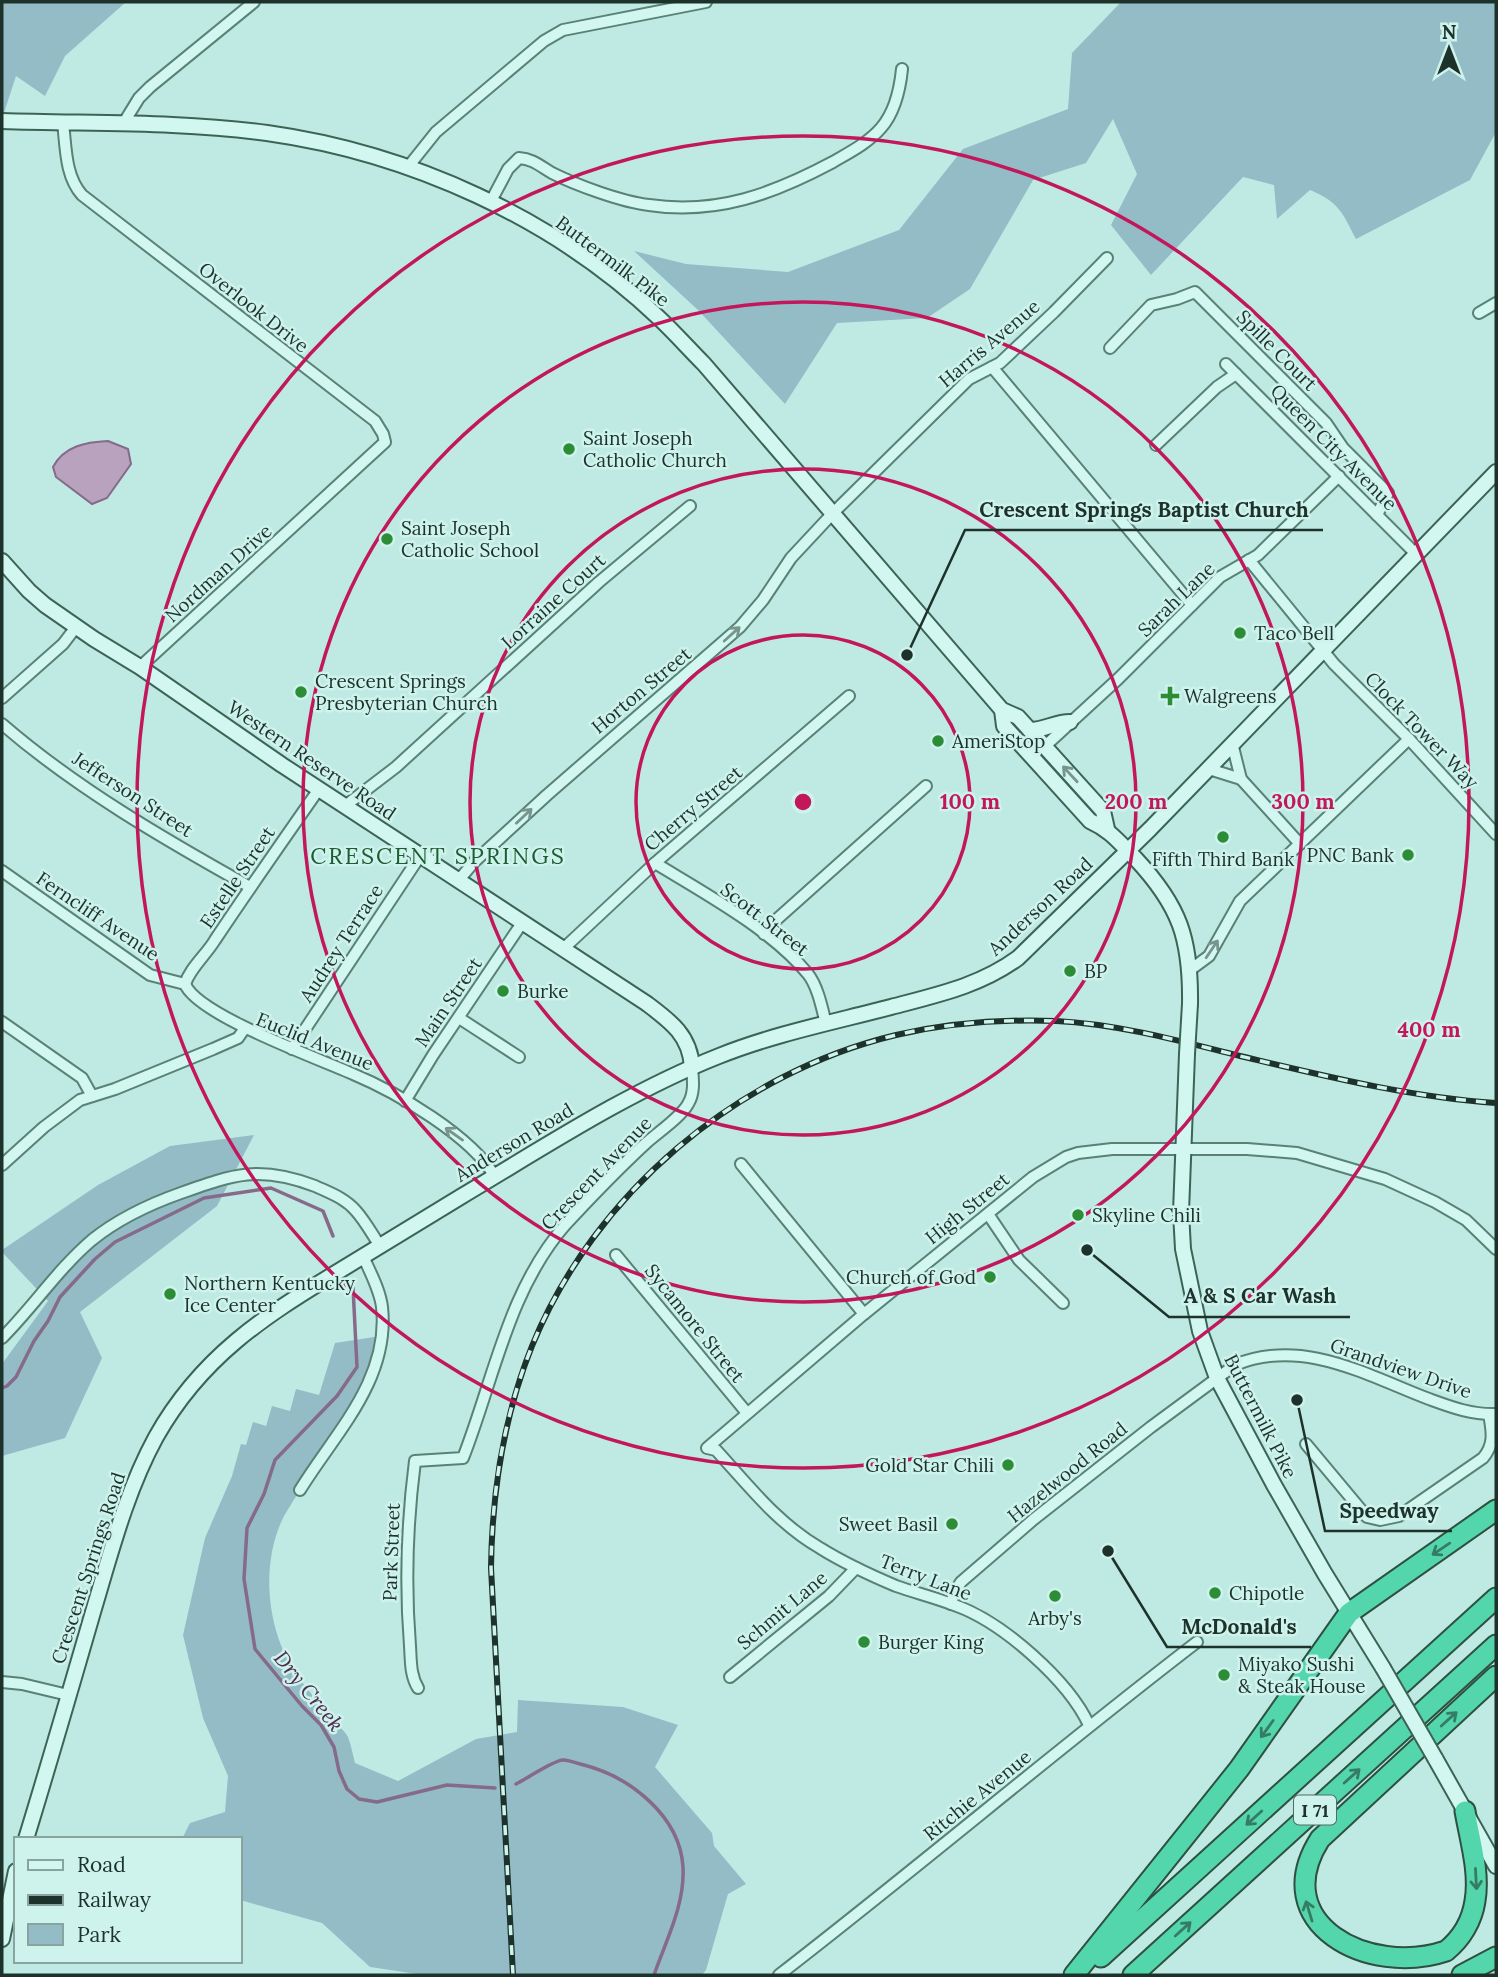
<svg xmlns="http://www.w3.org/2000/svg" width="1498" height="1977" font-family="Lora,serif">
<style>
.green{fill:#94bcc7}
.water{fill:#b8a2bd;stroke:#856a8a;stroke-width:2}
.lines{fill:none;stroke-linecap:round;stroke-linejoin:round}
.stream{stroke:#856a8a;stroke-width:3.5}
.street-casing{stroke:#598274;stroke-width:14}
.secondary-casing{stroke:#3c6455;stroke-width:18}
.highway-casing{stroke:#2d5041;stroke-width:23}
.street{stroke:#d2f6f0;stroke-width:10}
.secondary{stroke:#d2f6f0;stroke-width:14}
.highway{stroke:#54d6ac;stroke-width:19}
.rail-casing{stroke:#1c322a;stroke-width:6}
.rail{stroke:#cef2ec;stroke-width:3.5;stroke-dasharray:10;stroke-linecap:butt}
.secondary-bridge-casing{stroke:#3c6455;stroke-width:18;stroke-linecap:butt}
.secondary-bridge{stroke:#d2f6f0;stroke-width:14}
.oneway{stroke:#77948d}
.oneway2{stroke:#357c64}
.ring{fill:none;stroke:#c2185b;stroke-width:3.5}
.poi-dot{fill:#2d8d37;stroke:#cef2ec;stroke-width:2.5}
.labels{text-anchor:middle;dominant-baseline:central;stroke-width:5;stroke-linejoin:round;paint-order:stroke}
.shield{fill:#cef2ec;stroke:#516c64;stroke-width:2}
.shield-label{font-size:18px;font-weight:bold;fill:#1c322a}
.street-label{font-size:19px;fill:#1c322a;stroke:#cef2ec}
.poi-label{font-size:19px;fill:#1c322a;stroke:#cef2ec;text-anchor:start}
.water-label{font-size:21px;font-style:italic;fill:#512c4f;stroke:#cef2ec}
.quarter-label{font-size:23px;letter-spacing:2px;fill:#1e5c33;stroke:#cef2ec}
.centre{fill:#c2185b;stroke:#cef2ec;stroke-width:3.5}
.ring-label{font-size:21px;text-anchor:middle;font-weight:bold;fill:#c2185b;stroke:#cef2ec;stroke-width:5;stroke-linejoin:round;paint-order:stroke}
.leader{fill:none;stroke:#1c322a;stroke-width:2.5}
.callout-dot{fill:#1c322a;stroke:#cef2ec;stroke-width:2.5}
.callout-label{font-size:21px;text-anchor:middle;font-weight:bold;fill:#1c322a;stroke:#cef2ec;stroke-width:5;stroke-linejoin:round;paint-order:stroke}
</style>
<rect width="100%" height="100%" fill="#bfeae3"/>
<g class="green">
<path d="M2 2H126L65 56 45 96 16 76 2 119Z"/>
<path d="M1121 2H1496V132L1470 180 1356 239C1342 212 1339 202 1310 190L1277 219 1274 185 1243 177 1151 275 1111 225 1137 174 1113 119 1086 163 1033 180 970 289 927 318 837 323 785 404 698 310 634 251 686 264 788 272 899 230 963 149 1068 109 1072 53Z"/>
<path d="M254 1135 217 1206 80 1312 102 1358 65 1438 2 1456V1364L48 1301 2 1252V1250L98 1185 170 1146Z"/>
<path d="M381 1336 376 1365 284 1516C260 1563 266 1631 297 1675 308 1691 322 1706 334 1721 338 1726 345 1731 348 1737 351 1745 353 1755 355 1763L398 1781 476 1739 517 1732 518 1700 623 1707 678 1725 655 1767 712 1833 714 1846 746 1884 728 1894 706 1970 702 1975H424L370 1967 322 1923 240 1900V1839H182L190 1823 225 1812 228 1776 203 1718 183 1635 205 1538 232 1476 241 1444 246 1445 253 1422 266 1426 272 1406 290 1411 296 1389 319 1395 335 1343Z"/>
</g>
<path class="water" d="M108 441 128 449 131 464 107 498 92 504 56 477 53 467C64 446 86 442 108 441Z"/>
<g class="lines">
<g class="stream">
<path d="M353 1287 357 1367 337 1396 275 1460 264 1494 247 1528 244 1579 255 1649 302 1706 321 1725 334 1747 339 1771 347 1789 359 1799 377 1802 447 1785 495 1788"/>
<path d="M2 1388 7 1386 16 1377 34 1341 48 1321 60 1297 95 1259 115 1242 204 1198 271 1188 323 1211 333 1236"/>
<path d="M516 1784C526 1779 554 1760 563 1760 570 1760 578 1764 584 1765 630 1777 680 1816 683 1867 685 1905 666 1940 654 1975"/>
</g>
<defs>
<g id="street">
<path d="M63 123C66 147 65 176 82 195L375 421 383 434 385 442 140 667"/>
<path d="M123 124 139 98 150 87 254 2"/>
<path d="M408 167 436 132 544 41 563 30 706 2"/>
<path d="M490 203 508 169 519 158C533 159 540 166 552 173 576 185 622 202 649 205 717 215 773 194 833 162 850 152 868 143 881 128 895 112 900 89 902 69"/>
<path d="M1479 313 1496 303"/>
<path d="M1110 348 1151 305 1177 299 1195 292 1326 423 1343 448 1388 493 1377 515"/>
<path d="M1226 364 1416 554"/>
<path d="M992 367 1192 605"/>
<path d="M1156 445 1217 387 1236 374"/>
<path d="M1249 560 1334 664 1409 739 1496 834"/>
<path d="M2 698 63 644 76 627"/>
<path d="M2 724C76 788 164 839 250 887"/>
<path d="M1232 743 1241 779 1300 844"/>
<path d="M1044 747 1118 679 1220 577 1258 555 1339 476"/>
<path d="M1209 769 1241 779"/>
<path d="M345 806 396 767 599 582 690 506"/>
<path d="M655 863C704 893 771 929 808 974 818 987 822 1008 826 1024"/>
<path d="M2 871 150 975 185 984C197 1015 320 1059 353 1074 396 1092 472 1136 495 1177"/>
<path d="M458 881 474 862 547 795 740 627 763 600 791 558 833 513 969 379 1000 363 1054 312 1107 258"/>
<path d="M764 934 776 920 926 786"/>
<path d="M563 949 655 863 849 696"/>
<path d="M1190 970 1209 956 1240 901 1409 739"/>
<path d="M185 984C190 968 206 955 215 940 249 889 284 839 319 789"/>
<path d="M459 1018 519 1057"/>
<path d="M2 1022 82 1078 92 1096"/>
<path d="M292 1049 420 856"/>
<path d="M405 1101 433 1055 522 923"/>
<path d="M741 1164 864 1314"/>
<path d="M2 1165 44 1127 80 1100 115 1089 213 1049 238 1038 245 1028"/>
<path d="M988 1214 1019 1260 1063 1303"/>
<path d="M616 1255 747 1413"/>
<path d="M2 1338C33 1307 58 1269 92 1240 118 1219 150 1204 181 1193 234 1174 260 1165 315 1186 330 1193 345 1198 356 1211 365 1221 372 1234 380 1246"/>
<path d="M1306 1444 1367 1517 1380 1520 1399 1516 1483 1458C1495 1444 1492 1431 1489 1414"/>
<path d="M300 1490C335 1433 390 1380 382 1307 380 1290 370 1272 363 1256"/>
<path d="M951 1604 954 1593 961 1582 1034 1519 1151 1427 1235 1365C1302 1337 1366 1375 1429 1399 1451 1407 1472 1415 1496 1414"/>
<path d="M730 1677 829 1596 856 1568"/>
<path d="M2 1682 22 1684 68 1695"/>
<path d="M418 1688C410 1675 411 1660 410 1646 405 1584 407 1523 415 1461L463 1458C494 1379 508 1290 566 1224 591 1197 618 1169 645 1144 657 1133 681 1117 688 1104 695 1093 693 1079 692 1067"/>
<path d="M1089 1725C1068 1680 1003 1623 957 1606 937 1598 916 1593 896 1586 870 1575 844 1563 820 1548 777 1523 749 1486 716 1450L707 1448 864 1314 1033 1177 1066 1157 1078 1153 1112 1149H1247L1297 1153 1385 1179 1435 1202 1466 1220 1496 1249"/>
<path d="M779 1975C920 1866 1055 1751 1197 1642"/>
</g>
<g id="secondary">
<path d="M2 121C90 124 179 121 267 133 410 153 554 218 659 318 675 333 689 349 704 364L1002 710 1018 717 1103 811 1107 829"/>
<path d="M2 561 29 591 45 605 94 639 140 667 282 765 646 1003C670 1021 690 1035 692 1067"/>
<path d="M1002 710 1004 726 1090 821C1110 830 1119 842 1135 858 1180 906 1191 939 1190 1004"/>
<path d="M1030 730C1045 730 1055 722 1070 722"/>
<path d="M1187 1054 1181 1212 1183 1249 1200 1331 1217 1378 1274 1485 1325 1574 1383 1668"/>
<path d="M1435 1758 1496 1866"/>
<path d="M26 1839C49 1764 71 1688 93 1612 111 1552 126 1492 156 1437 201 1357 263 1317 339 1271 380 1246 421 1221 462 1196 546 1146 628 1092 719 1056 774 1034 834 1022 891 1007 936 995 980 986 1018 958L1150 829 1496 472"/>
<path d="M2 1939 16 1871"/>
</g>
<g id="highway">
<path d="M1465 1811C1470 1840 1480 1872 1475 1901 1472 1921 1461 1939 1446 1951 1369 1977 1266 1924 1320 1839L1496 1676"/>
<path d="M1101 1957 1496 1598"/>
<path d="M1074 1975 1239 1769 1349 1613 1496 1510"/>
<path d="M1133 1975 1496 1645"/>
<path d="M1462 1975 1496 1957"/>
</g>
</defs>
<use href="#street" class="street-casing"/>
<use href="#secondary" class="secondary-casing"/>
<use href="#highway" class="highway-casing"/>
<use href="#street" class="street"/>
<use href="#secondary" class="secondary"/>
<use href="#highway" class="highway"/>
<defs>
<path id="rail" d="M513 1975 491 1568C492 1491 503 1418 532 1346 594 1194 737 1073 896 1035 948 1023 1002 1019 1056 1021 1118 1024 1180 1041 1240 1056 1325 1076 1409 1097 1496 1103"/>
</defs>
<use href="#rail" class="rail-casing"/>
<use href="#rail" class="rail"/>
<defs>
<g id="secondary-bridge">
<path d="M1187 1054 1190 1004"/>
<path d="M1383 1668 1435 1758"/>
</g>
</defs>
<use href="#secondary-bridge" class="secondary-bridge-casing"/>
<use href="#secondary-bridge" class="secondary-bridge"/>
</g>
<defs><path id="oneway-shaft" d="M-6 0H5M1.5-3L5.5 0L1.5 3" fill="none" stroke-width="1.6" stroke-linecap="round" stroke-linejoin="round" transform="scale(1.75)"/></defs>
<g class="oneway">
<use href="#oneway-shaft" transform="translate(732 634) rotate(-42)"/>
<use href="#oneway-shaft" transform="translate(1070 774) rotate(-133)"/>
<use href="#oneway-shaft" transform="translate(524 816) rotate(-43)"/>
<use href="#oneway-shaft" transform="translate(1212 949) rotate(-56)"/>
<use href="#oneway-shaft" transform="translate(454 1134) rotate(-145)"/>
</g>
<g class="oneway2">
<use href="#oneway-shaft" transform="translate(1441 1549) rotate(146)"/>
<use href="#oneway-shaft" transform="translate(1449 1719) rotate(-42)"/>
<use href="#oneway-shaft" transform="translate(1267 1729) rotate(126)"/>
<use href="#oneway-shaft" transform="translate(1352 1776) rotate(-42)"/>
<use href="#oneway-shaft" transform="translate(1254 1818) rotate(138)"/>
<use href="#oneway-shaft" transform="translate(1476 1879) rotate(87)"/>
<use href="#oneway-shaft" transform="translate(1309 1911) rotate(-107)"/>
<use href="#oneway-shaft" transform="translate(1183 1929) rotate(-42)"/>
</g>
<g class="ring">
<circle cx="803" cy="802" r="167"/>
<circle cx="803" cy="802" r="333"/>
<circle cx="803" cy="802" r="500"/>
<circle cx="803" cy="802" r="666"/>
</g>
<g class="poi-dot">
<circle cx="569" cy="449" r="7"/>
<circle cx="387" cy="539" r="7"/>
<circle cx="1240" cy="633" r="7"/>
<circle cx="301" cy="692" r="7"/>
<path d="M1166.5 685.5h7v7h7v7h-7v7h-7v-7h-7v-7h7z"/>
<circle cx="938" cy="741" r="7"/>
<circle cx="1223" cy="837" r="7"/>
<circle cx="1408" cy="855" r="7"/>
<circle cx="1070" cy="971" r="7"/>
<circle cx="503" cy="991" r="7"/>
<circle cx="1078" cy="1215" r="7"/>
<circle cx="990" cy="1277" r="7"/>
<circle cx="170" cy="1294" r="7"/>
<circle cx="1008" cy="1465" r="7"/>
<circle cx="952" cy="1524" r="7"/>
<circle cx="1215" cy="1593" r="7"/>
<circle cx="1055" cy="1596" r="7"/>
<circle cx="864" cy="1642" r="7"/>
<circle cx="1224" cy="1675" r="7"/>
</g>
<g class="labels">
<rect class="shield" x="1294" y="1795.5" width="42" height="29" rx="5"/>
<g class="shield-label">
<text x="1315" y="1810">I 71</text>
</g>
<g class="street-label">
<text transform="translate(613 261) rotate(37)">Buttermilk Pike</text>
<text transform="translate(254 307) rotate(38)">Overlook Drive</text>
<text transform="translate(989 343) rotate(-40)">Harris Avenue</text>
<text transform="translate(1277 350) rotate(45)">Spille Court</text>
<text transform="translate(1334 447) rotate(45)">Queen City Avenue</text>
<text transform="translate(218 573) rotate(-42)">Nordman Drive</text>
<text transform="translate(1176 599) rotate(-44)">Sarah Lane</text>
<text transform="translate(553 601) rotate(-42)">Lorraine Court</text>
<text transform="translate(641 690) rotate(-40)">Horton Street</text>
<text transform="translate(1422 730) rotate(46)">Clock Tower Way</text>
<text transform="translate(312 760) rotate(34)">Western Reserve Road</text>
<text transform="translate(133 794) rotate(33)">Jefferson Street</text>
<text transform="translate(693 808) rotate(-40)">Cherry Street</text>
<text transform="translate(237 877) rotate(-56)">Estelle Street</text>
<text transform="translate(1040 906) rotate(-43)">Anderson Road</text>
<text transform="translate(98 916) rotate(34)">Ferncliff Avenue</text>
<text transform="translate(765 919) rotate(38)">Scott Street</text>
<text transform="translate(341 943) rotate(-57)">Audrey Terrace</text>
<text transform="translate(448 1002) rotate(-56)">Main Street</text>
<text transform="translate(315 1041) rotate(22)">Euclid Avenue</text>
<text transform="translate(514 1142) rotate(-31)">Anderson Road</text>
<text transform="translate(596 1173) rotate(-46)">Crescent Avenue</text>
<text transform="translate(967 1208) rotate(-39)">High Street</text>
<text transform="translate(695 1323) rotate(51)">Sycamore Street</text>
<text transform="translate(1401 1368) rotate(19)">Grandview Drive</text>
<text transform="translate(1261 1416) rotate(63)">Buttermilk Pike</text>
<text transform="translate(1067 1472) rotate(-39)">Hazelwood Road</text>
<text transform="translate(391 1552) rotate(-88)">Park Street</text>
<text transform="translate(88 1568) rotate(-72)">Crescent Springs Road</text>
<text transform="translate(926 1577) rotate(21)">Terry Lane</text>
<text transform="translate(782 1610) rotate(-40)">Schmit Lane</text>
<text transform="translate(977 1795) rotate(-39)">Ritchie Avenue</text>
</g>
<g class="poi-label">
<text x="583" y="438">Saint Joseph<tspan x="583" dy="22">Catholic Church</tspan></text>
<text x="401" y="528">Saint Joseph<tspan x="401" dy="22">Catholic School</tspan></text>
<text x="1254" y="633">Taco Bell</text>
<text x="315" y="681">Crescent Springs<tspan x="315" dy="22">Presbyterian Church</tspan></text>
<text x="1184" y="696">Walgreens</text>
<text x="952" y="741">AmeriStop</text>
<text x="1394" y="855" text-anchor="end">PNC Bank</text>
<text x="1223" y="859" text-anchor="middle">Fifth Third Bank</text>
<text x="1084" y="971">BP</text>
<text x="517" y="991">Burke</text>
<text x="1092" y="1215">Skyline Chili</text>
<text x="976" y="1277" text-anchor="end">Church of God</text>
<text x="184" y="1283">Northern Kentucky<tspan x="184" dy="22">Ice Center</tspan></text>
<text x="994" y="1465" text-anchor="end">Gold Star Chili</text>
<text x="938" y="1524" text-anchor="end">Sweet Basil</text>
<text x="1229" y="1593">Chipotle</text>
<text x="1055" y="1618" text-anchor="middle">Arby's</text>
<text x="878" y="1642">Burger King</text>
<text x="1238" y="1664">Miyako Sushi<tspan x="1238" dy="22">&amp; Steak House</tspan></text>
</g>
<g class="water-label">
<text transform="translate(309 1691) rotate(51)">Dry Creek</text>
</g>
<g class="quarter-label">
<text x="438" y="855">CRESCENT SPRINGS</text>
</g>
</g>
<circle cx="803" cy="802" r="10" class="centre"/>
<g class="ring-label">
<text x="970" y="809">100 m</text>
<text x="1136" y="809">200 m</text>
<text x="1303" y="809">300 m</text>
<text x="1429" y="1037">400 m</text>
</g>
<path class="leader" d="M907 655L965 530H1323M1087 1250L1169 1317H1350M1297 1400L1325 1531H1452M1108 1551L1167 1647H1311"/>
<g class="callout-dot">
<circle cx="907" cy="655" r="7"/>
<circle cx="1087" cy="1250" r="7"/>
<circle cx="1297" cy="1400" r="7"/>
<circle cx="1108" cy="1551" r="7"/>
</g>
<g class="callout-label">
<text x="1144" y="517">Crescent Springs Baptist Church</text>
<text x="1260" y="1303">A &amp; S Car Wash</text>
<text x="1389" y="1518">Speedway</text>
<text x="1239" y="1634">McDonald's</text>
</g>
<rect width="1498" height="1977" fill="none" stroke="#1c322a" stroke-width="7"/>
<rect x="14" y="1837" width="228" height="126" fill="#cef2ec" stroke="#87a59e" stroke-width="2"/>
<rect x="28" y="1860" width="35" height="10" fill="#d2f6f0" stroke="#87a59e" stroke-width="2"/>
<text x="77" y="1872" font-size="21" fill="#1c322a">Road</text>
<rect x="28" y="1895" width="35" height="10" fill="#1c322a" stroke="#87a59e" stroke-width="2"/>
<text x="77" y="1907" font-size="21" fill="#1c322a">Railway</text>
<rect x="28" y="1924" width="35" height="21" fill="#94bcc7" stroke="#87a59e" stroke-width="2"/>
<text x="77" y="1942" font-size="21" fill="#1c322a">Park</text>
<g transform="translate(1449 49)" stroke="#cef2ec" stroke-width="5" paint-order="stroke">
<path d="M0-5L12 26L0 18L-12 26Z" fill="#1c322a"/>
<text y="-10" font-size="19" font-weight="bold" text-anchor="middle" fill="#1c322a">N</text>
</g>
</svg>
